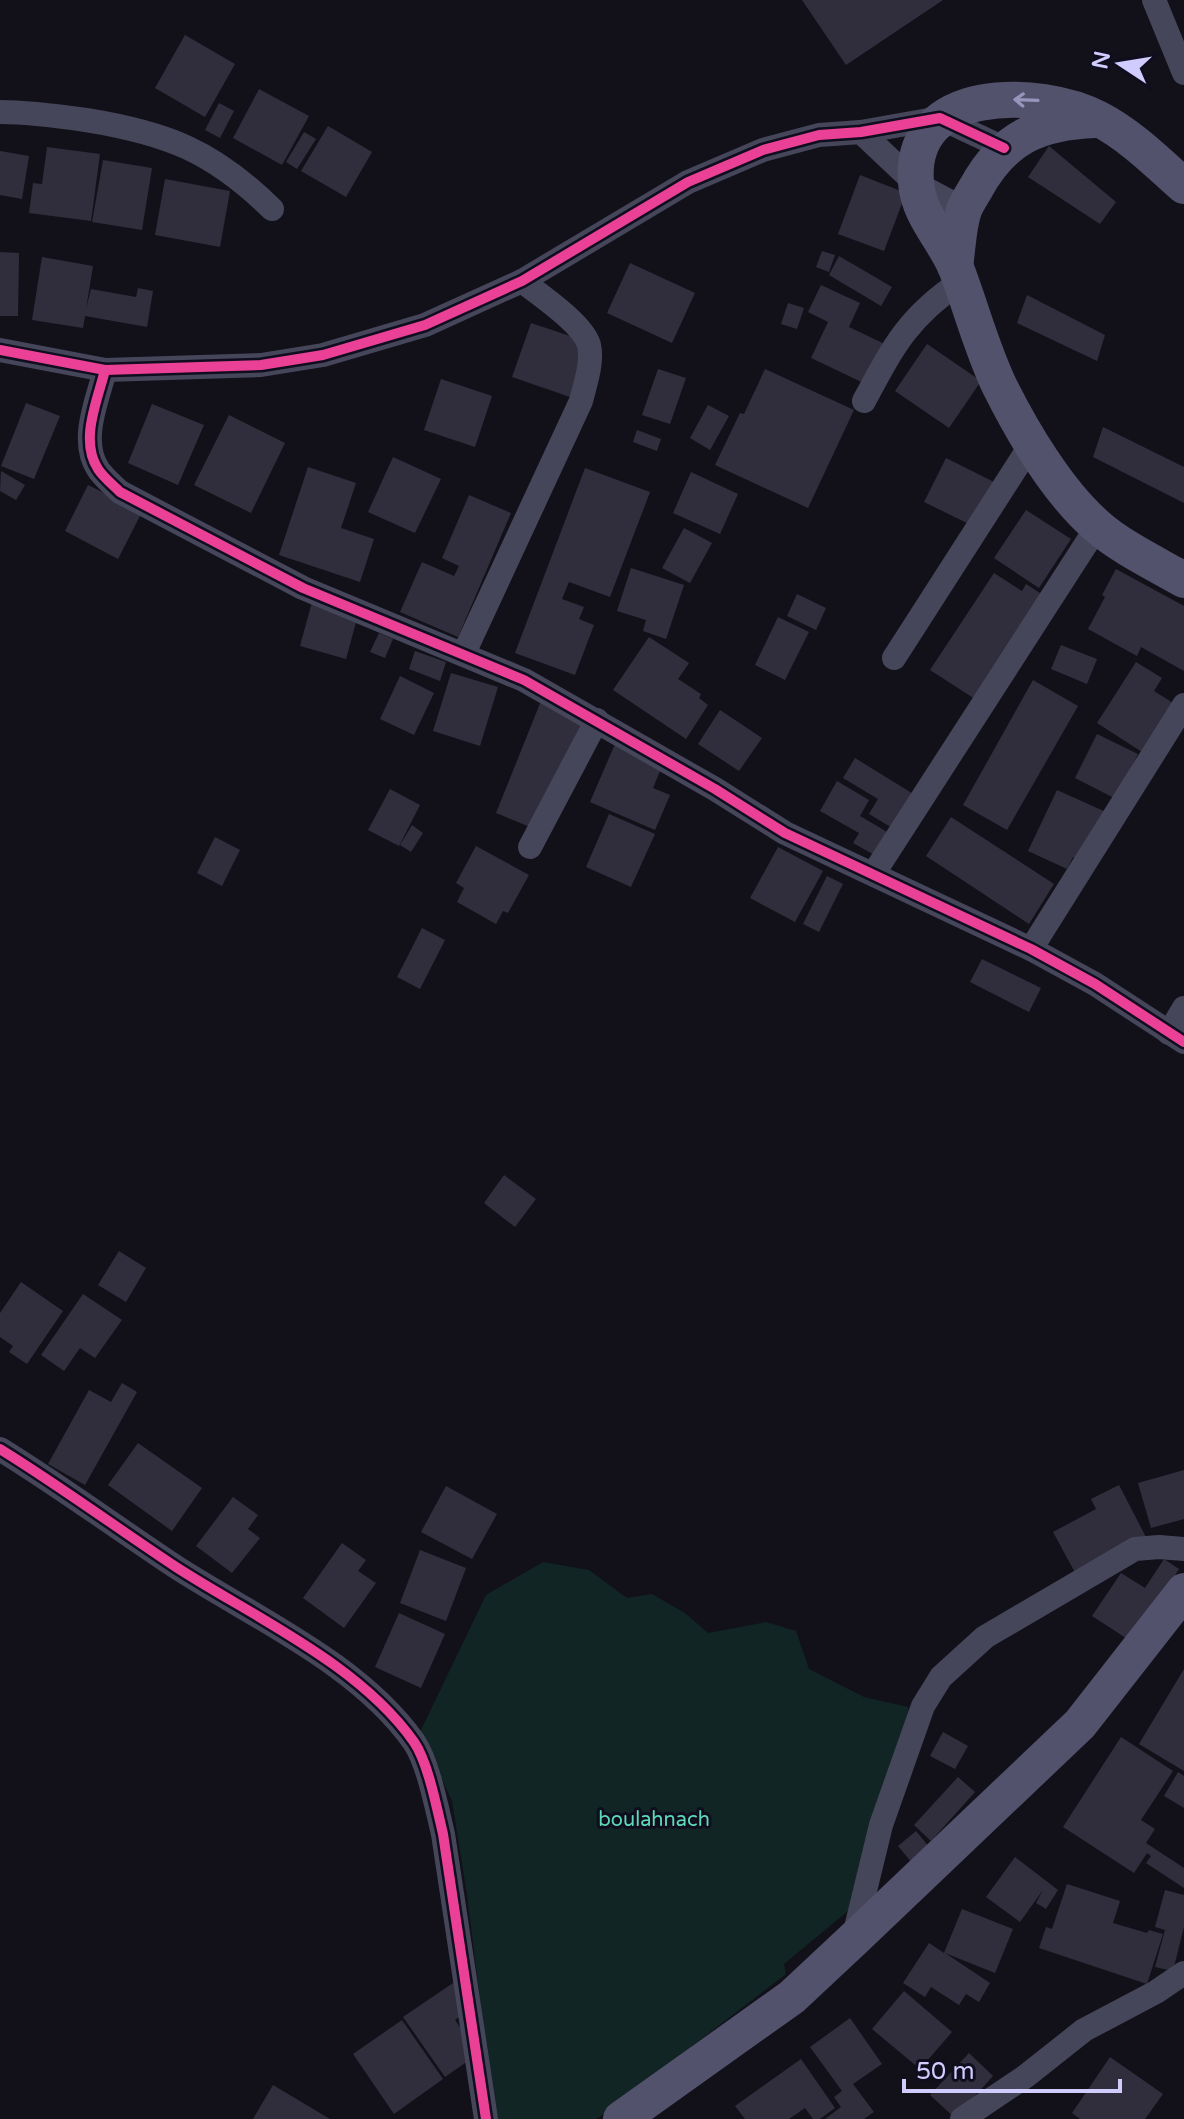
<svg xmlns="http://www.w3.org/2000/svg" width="1184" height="2119" font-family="'Varela Round',sans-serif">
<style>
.green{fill:#102524}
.building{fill:#302e3c}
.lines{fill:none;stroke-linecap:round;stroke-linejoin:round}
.minor{stroke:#46465b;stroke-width:24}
.secondary{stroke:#53526d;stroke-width:36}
.cycleway-casing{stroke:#0f0d1e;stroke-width:15}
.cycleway{stroke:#ea4096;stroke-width:10}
.oneway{stroke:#9895bc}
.labels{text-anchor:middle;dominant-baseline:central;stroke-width:6;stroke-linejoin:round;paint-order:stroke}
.park-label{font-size:20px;fill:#5cd9b7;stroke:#0f0d1e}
</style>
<rect width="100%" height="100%" fill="#12111a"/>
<path class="green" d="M543 1562 589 1570 627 1598 652 1594 685 1613 708 1633 766 1622 796 1631 809 1669 864 1697 908 1707 911 1725 848 1911 784 1964 786 1974 597 2119H495L467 1895 452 1801 420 1732 486 1595Z"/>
<g class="building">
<path d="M802 0H943L846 65Z"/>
<path d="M185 35 235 64 205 117 155 88Z"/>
<path d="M259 89 309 116 282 165 233 138Z"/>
<path d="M219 103 234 111 220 138 205 130Z"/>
<path d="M328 126 372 152 346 197 301 171Z"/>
<path d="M304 132 316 139 297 169 286 162Z"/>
<path d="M1049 146 1116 202 1100 224 1028 177Z"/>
<path d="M47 147 100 154 91 221 29 213 33 183 42 184Z"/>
<path d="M0 151 29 156 22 199 0 195Z"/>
<path d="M103 160 152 168 142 230 92 222Z"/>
<path d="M860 175 906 193 884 251 838 234Z"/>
<path d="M165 179 230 191 220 247 155 235Z"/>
<path d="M822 251 835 255 829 272 816 267Z"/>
<path d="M0 252 19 253 18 316H0Z"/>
<path d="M839 256 892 287 881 306 829 275Z"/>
<path d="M42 257 93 266 86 309 91 289 136 297 138 288 153 291 147 327 85 316 83 328 32 320Z"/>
<path d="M630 263 695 293 672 343 607 313Z"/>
<path d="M821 285 860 303 849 327 891 347 872 387 811 358 828 322 808 312Z"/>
<path d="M1027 295 1105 335 1097 361 1017 323Z"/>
<path d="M788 303 804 308 797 329 781 324Z"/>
<path d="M531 323 588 342 570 397 512 377Z"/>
<path d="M927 344 981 381 949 428 895 391Z"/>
<path d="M658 369 686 378 670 424 642 415Z"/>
<path d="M765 369 854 410 808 508 715 465 740 413 744 414Z"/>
<path d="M441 379 492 396 475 447 424 430Z"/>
<path d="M26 403 60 416 34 479 1 466Z"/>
<path d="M152 404 204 425 178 485 128 463Z"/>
<path d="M708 405 729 416 710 450 690 438Z"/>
<path d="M229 415 285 443 251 513 194 485Z"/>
<path d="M1103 427 1184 467V503L1093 457Z"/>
<path d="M637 430 661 439 657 451 633 442Z"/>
<path d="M393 457 441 479 415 533 368 512Z"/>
<path d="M946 458 996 483 975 527 924 502Z"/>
<path d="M308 467 356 483 341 528 374 539 360 582 279 555Z"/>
<path d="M585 468 650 492 610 597 569 582 562 599 584 607 579 619 594 625 575 675 515 653Z"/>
<path d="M1 471 25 485 16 500 0 491Z"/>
<path d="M691 472 738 494 720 534 673 513Z"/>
<path d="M88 485 142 512 118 559 65 531Z"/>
<path d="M469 495 511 513 458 637 400 612 422 562 454 576 459 566 442 558Z"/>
<path d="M1026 510 1071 539 1039 588 994 558Z"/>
<path d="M684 528 712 543 690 583 662 568Z"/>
<path d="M631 568 684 585 666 639 643 631 646 620 617 611Z"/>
<path d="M1116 569 1184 606V671L1141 647 1137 656 1088 629 1105 597 1102 595Z"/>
<path d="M994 573 1022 591 1026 584 1043 595 975 699 930 670Z"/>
<path d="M797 594 826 608 816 630 787 616Z"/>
<path d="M312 602 358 615 346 659 300 646Z"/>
<path d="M778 617 809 632 785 680 755 665Z"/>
<path d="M379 633 393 639 385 658 370 652Z"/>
<path d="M649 637 689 663 678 679 701 694 699 698 708 705 686 739 613 690Z"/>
<path d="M1061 645 1097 659 1087 684 1051 669Z"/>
<path d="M415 651 446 662 440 681 409 669Z"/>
<path d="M1136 662 1162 678 1154 691 1173 703 1142 752 1097 723Z"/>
<path d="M451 673 498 687 480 746 433 731Z"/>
<path d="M400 676 434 693 414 735 380 719Z"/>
<path d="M1033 680 1078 706 1007 830 963 805Z"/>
<path d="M541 701 590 721 545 833 496 813Z"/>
<path d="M720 710 762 738 739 771 698 744Z"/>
<path d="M1097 734 1138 754 1116 799 1075 778Z"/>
<path d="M615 744 663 764 653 788 670 795 655 830 590 802Z"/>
<path d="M855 758 915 795 894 829 869 814 878 799 843 778Z"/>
<path d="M837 781 869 800 860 816 889 833 876 856 853 843 859 833 820 811Z"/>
<path d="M390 789 420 805 399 846 368 830Z"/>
<path d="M1057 790 1106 812 1083 861 1073 857 1067 869 1028 851Z"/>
<path d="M609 814 655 834 631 887 586 867Z"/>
<path d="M951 817 1054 884 1029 924 926 856Z"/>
<path d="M412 825 423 833 411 852 400 845Z"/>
<path d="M215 837 240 850 222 886 197 873Z"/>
<path d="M476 846 529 875 508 913 503 911 496 924 457 902 464 888 456 883Z"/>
<path d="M778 847 823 871 795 922 750 898Z"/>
<path d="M827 876 843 884 819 932 803 924Z"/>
<path d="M422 928 445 940 420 989 397 977Z"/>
<path d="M982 959 1041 988 1029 1012 970 982Z"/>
<path d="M504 1175 536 1199 515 1227 484 1203Z"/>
<path d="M119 1251 146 1268 126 1302 98 1285Z"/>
<path d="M21 1282 63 1311 27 1364 9 1352 13 1346 0 1337V1313Z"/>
<path d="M83 1294 122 1320 95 1358 80 1348 64 1371 41 1355Z"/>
<path d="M122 1383 137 1392 85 1485 48 1464 89 1390 111 1402Z"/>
<path d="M138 1443 202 1488 172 1531 108 1485Z"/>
<path d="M1184 1470V1519L1151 1528 1138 1483Z"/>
<path d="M1119 1485 1148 1541 1078 1578 1053 1532 1096 1509 1091 1499Z"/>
<path d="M446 1486 497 1514 472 1559 421 1532Z"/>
<path d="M233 1497 258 1515 248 1529 260 1538 232 1573 196 1546Z"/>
<path d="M342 1543 366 1560 358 1571 376 1583 344 1628 303 1598Z"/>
<path d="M420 1550 466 1568 446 1621 400 1603Z"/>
<path d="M1164 1559 1179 1569 1132 1642 1092 1616 1121 1573 1145 1588Z"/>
<path d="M399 1613 445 1634 421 1688 375 1667Z"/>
<path d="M1184 1669V1771L1139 1744Z"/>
<path d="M943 1732 968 1746 955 1769 930 1756Z"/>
<path d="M1121 1737 1173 1771 1141 1820 1155 1829 1146 1843 1184 1868V1888L1146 1863 1151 1856 1147 1853 1134 1873 1063 1827Z"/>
<path d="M1178 1772 1184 1776V1808L1164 1796Z"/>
<path d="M958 1777 975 1792 931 1841 914 1825Z"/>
<path d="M916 1831 930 1848 912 1863 898 1846Z"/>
<path d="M1015 1857 1058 1890 1046 1909 1036 1903 1043 1890 1020 1922 986 1897Z"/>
<path d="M1067 1884 1120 1901 1113 1923 1147 1933 1149 1930 1163 1934 1147 1984 1039 1948 1046 1927 1052 1929Z"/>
<path d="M1165 1890 1184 1895V1927L1173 1971 1155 1967 1165 1930 1155 1927Z"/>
<path d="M962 1909 1013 1929 995 1973 945 1953 990 1983 979 2002 966 1994 959 2005 931 1987 925 1997 903 1983 929 1943 944 1953Z"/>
<path d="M453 1983 470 2009 455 2020 478 2054 445 2077 403 2017Z"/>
<path d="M904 1991 952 2032 920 2069 872 2029Z"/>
<path d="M850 2018 882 2064 853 2084 874 2112 864 2119H825L841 2107 834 2097 842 2091 810 2047Z"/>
<path d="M402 2020 443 2079 394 2114 353 2054Z"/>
<path d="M969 2053 993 2076 955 2118 930 2095Z"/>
<path d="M1110 2057 1163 2094 1145 2119H1080L1072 2113Z"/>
<path d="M801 2059 835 2108 820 2119H813L805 2108 789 2119H745L735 2106Z"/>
<path d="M273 2085 330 2119H253Z"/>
</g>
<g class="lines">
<g class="minor">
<path d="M1154 0 1184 73"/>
<path d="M0 112C29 112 58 116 86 120 167 133 213 151 272 209"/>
<path d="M861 132 915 183 964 209"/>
<path d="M0 350 105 370 261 365 323 355 425 325 522 281 688 182 763 150 819 135 861 132 940 118 1004 148"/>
<path d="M105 370C98 399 79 440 98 469 103 477 113 485 120 492L303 588 524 680 715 789 785 833 1031 949 1095 984 1184 1042"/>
<path d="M864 401C893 347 908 317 960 282"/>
<path d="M464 653 581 401C585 384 593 363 589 345 583 324 540 295 522 281"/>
<path d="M894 658 1032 443"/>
<path d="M530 847 597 720"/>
<path d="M874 873 1097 527"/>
<path d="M1031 949 1184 705"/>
<path d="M1169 1033 1184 1008"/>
<path d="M0 1449C60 1486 117 1528 176 1567 255 1618 359 1664 414 1742 428 1762 437 1809 443 1834L486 2119"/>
<path d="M854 1936 881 1825 923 1706 941 1677 985 1637 1135 1549 1159 1547 1184 1549"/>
<path d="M962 2119 1026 2076 1084 2030 1156 1992 1184 1973"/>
</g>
<g class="secondary">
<path d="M1184 186C1158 163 1130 135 1099 119 1039 88 908 85 916 182 918 215 944 239 956 268 971 307 982 350 1000 387 1023 433 1058 492 1097 526 1119 546 1158 565 1184 580"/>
<path d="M955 266C958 248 958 227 964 210 967 202 972 195 976 188 1003 138 1039 122 1095 120"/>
<path d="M621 2119 792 1997 854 1939 1080 1724 1184 1591"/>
</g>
<defs>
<g id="cycleway">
<path d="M0 350 105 370 261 365 323 355 425 325 522 281 688 182 763 150 819 135 861 132 940 118 1004 148"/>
<path d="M105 370C98 399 79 440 98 469 103 477 113 485 120 492L303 588 524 680 715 789 785 833 1031 949 1095 984 1184 1042"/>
<path d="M0 1449C60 1486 117 1528 176 1567 255 1618 359 1664 414 1742 428 1762 437 1809 443 1834L486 2119"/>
</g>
</defs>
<use href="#cycleway" class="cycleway-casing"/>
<use href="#cycleway" class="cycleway"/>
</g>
<defs><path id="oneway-shaft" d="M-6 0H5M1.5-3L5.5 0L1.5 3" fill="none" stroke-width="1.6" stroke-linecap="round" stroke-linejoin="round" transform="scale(2)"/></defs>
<use class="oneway" href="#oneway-shaft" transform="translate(1026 100) rotate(-178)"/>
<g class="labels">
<g class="park-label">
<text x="654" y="1820">boulahnach</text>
</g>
</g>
<g transform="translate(1120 64) rotate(282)" stroke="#0f0d1e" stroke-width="6" paint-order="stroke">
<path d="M0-6L14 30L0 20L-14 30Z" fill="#d0ccfd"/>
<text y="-12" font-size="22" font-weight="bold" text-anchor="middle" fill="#d0ccfd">N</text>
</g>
<path d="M904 2079v12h216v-12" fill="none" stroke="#d0ccfd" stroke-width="4"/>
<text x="916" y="2079" font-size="24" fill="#d0ccfd" stroke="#0f0d1e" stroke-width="6" paint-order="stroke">50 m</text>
</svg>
